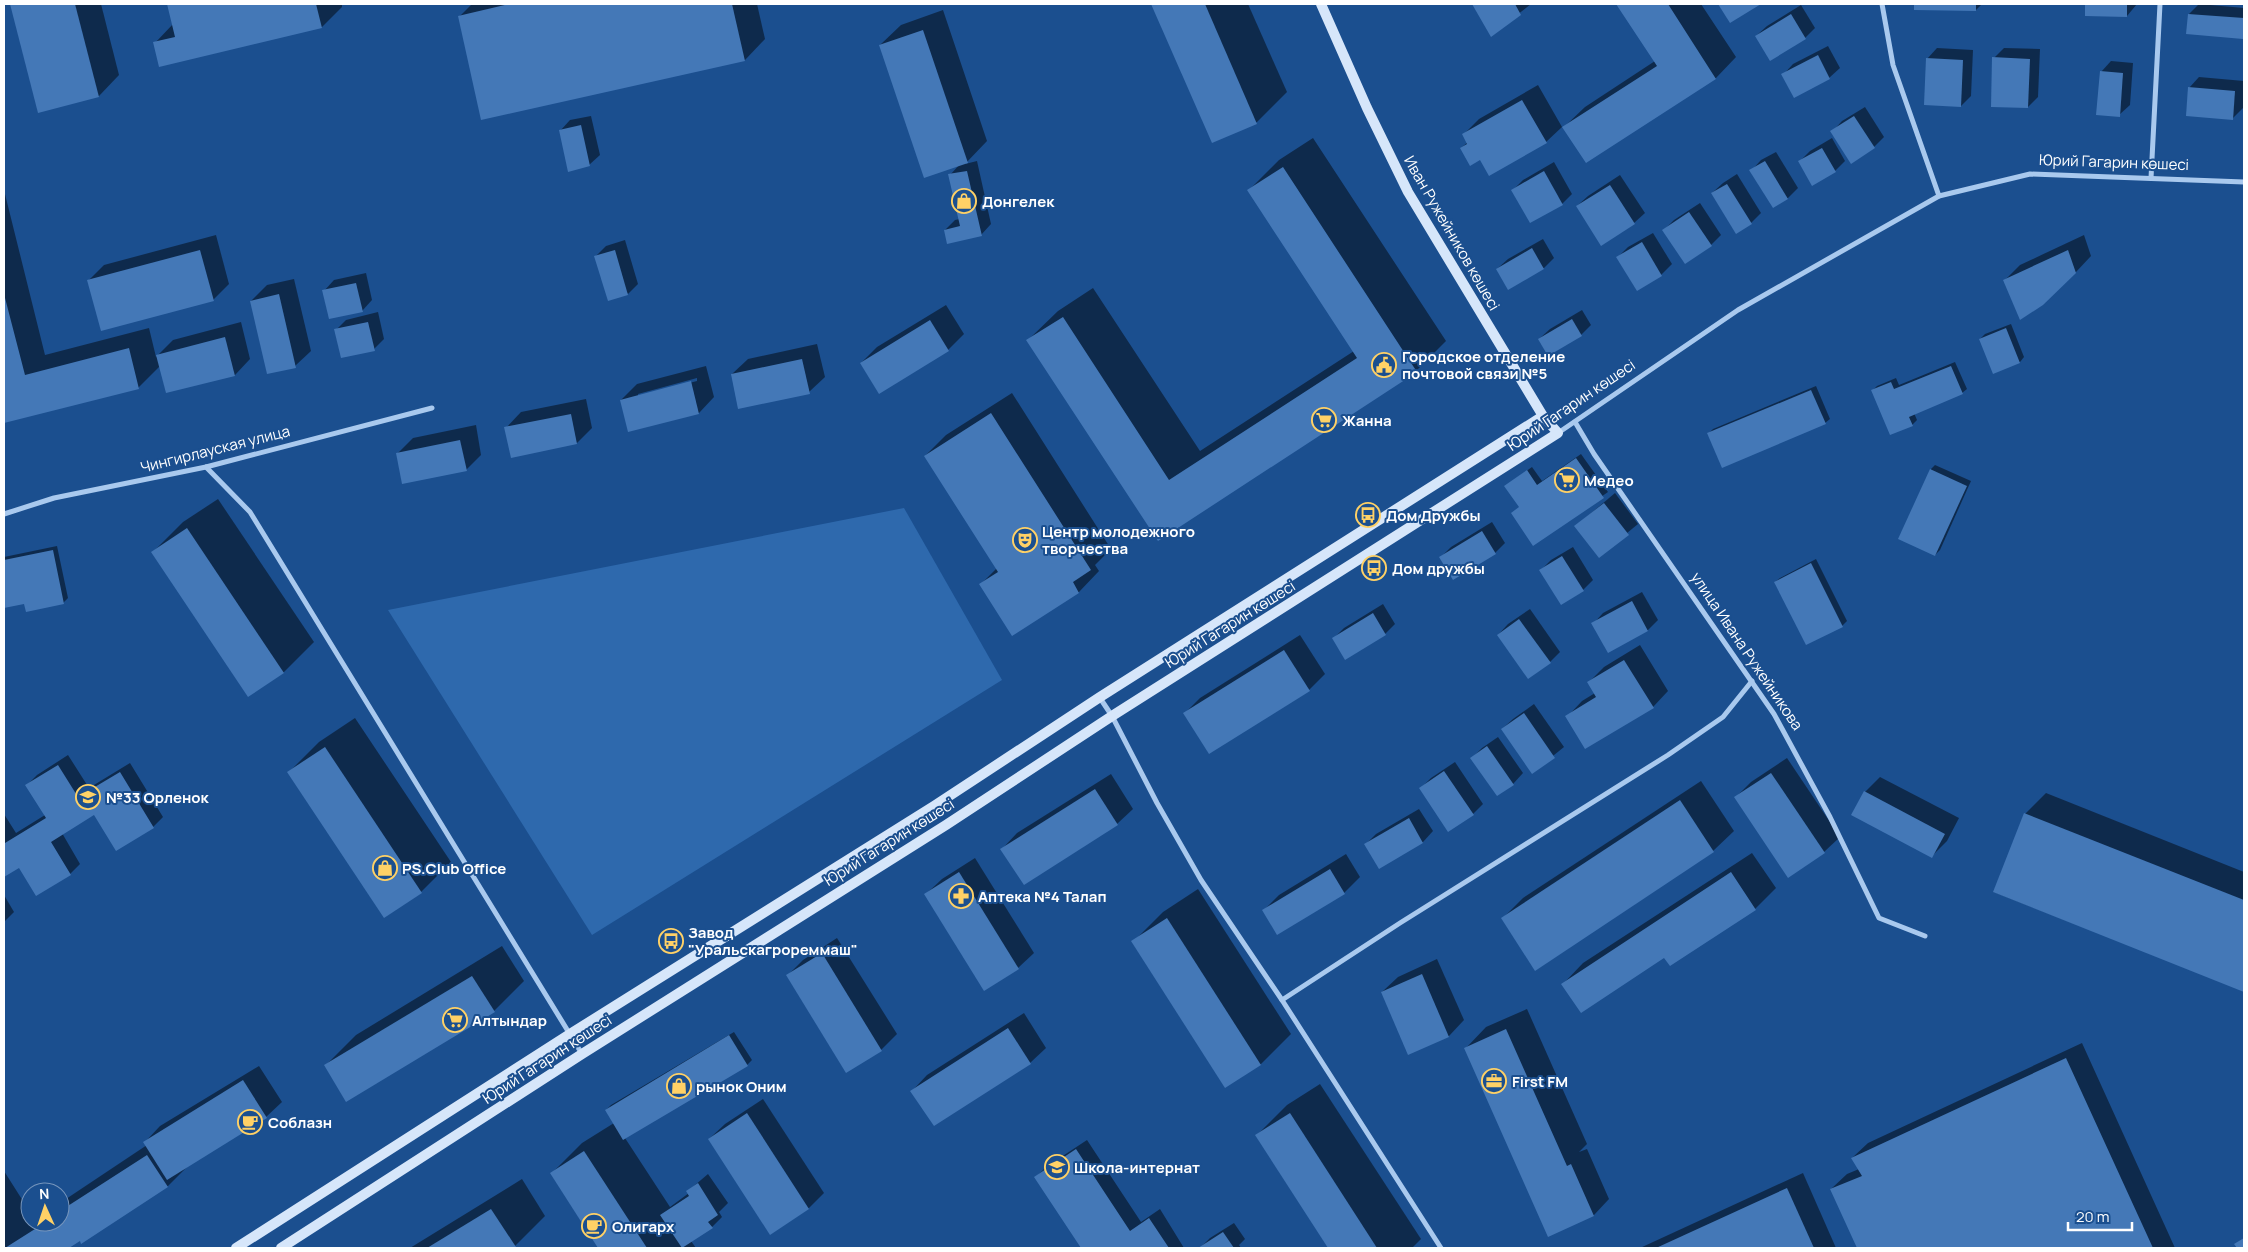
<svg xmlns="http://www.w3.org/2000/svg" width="2248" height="1252" font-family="Manrope,sans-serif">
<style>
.green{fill:#2e69ad}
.shadow{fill:#0007;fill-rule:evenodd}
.building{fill:#4478b7}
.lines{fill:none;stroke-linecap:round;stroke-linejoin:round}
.street{stroke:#a9c9ee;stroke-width:5}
.secondary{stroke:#d6e6fa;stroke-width:10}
.labels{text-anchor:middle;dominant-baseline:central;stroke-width:4;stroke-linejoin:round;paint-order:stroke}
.street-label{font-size:15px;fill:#fff;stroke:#1b4f8f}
.poi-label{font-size:15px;font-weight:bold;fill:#fff;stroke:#1b4f8f;text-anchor:start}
</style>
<rect width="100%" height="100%" fill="#1b4f8f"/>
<path class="green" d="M904 508 1002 680 592 935 388 610Z"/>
<g class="shadow">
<path d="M11 4H101L119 75 99 96 39 111Z"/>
<path d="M168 4H342V7L322 27 155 43 173 24Z"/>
<path d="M472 4H757L765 39 745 60 459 17Z"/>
<path d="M1153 4H1248L1287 92 1257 122 1213 142Z"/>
<path d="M1473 4H1531L1491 35Z"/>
<path d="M1617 4H1701L1736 57 1716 78 1587 161 1564 127 1585 107 1655 61Z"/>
<path d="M1915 4H1982L1976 10 1915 9Z"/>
<path d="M2086 4H2137L2127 16 2086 15Z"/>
<path d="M2199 4 2244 8V36L2242 38 2189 14Z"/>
<path d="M1801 5 1815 28 1805 38 1756 36 1767 26Z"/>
<path d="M943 10 987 141 965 164 977 161 991 224 981 235 945 230 955 220 960 219 950 175 960 164 880 45 901 25Z"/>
<path d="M1828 46 1840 68 1829 78 1794 96 1783 75 1793 64Z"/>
<path d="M1937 48 1973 50 1971 96 1961 106 1927 59Z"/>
<path d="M2004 48 2040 49 2038 97 2028 107 1994 58Z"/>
<path d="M2111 61 2133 63 2130 105 2119 115 2101 72Z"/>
<path d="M2199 77 2244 81 2243 108 2232 119 2189 88Z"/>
<path d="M1538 85 1562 127 1546 142 1481 158 1461 148 1468 142 1464 134 1479 119Z"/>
<path d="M1865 107 1884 137 1874 147 1832 132 1842 121Z"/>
<path d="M591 116 600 155 589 165 560 131 570 120Z"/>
<path d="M1313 138 1446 341 1416 371 1158 540 1028 340 1058 311 1093 288 1200 451 1354 351 1249 190 1279 160Z"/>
<path d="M1832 138 1845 161 1835 171 1799 162 1810 151Z"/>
<path d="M1776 152 1798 188 1788 198 1773 206 1751 171 1761 160Z"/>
<path d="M1554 162 1572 194 1562 204 1513 190 1523 180Z"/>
<path d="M1737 174 1761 213 1751 223 1712 193 1723 183Z"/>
<path d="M1620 175 1645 213 1634 223 1577 206 1588 196Z"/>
<path d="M4 190 45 355 149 328 156 357 173 340 241 322 250 359 235 375 167 392 160 366 138 388 4 422Z"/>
<path d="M1700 203 1721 235 1711 245 1664 230 1674 220Z"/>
<path d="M1653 233 1672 264 1661 275 1637 289 1618 257 1628 247Z"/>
<path d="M216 235 229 284 213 300 89 280 104 265Z"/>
<path d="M2084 235 2091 256 2076 272 2005 280 2020 265Z"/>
<path d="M1543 239 1554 258 1544 268 1508 288 1497 269 1508 259Z"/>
<path d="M625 240 638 284 628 294 596 256 606 246Z"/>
<path d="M366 273 372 300 362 311 324 291 334 280Z"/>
<path d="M294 279 311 351 295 366 251 301 267 285Z"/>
<path d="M946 305 964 334 948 350 861 363 877 347Z"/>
<path d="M1582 310 1591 325 1581 335 1539 339 1550 329Z"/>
<path d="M378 312 384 339 374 349 336 330 346 320Z"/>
<path d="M2011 324 2024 357 2020 362 1993 372 1980 339 1985 334Z"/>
<path d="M817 344 825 377 809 392 732 374 748 359Z"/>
<path d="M1955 362 1967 389 1962 393 1914 413 1917 420 1912 425 1873 390 1877 386 1896 378 1899 385Z"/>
<path d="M706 366 714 397 699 413 629 431 621 400 637 384ZM697 378V381L638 396V394Z"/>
<path d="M1816 386 1830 419 1825 423 1709 433 1713 429Z"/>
<path d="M1012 393 1111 549 1095 565 1099 571 1079 592 1013 634 981 584 997 568 925 456 946 435Z"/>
<path d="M586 399 592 428 577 443 506 428 521 412Z"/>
<path d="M476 425 481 455 466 470 397 454 413 438Z"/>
<path d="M1581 454 1608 492 1534 544 1520 507 1506 486 1532 467 1542 481Z"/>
<path d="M1935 465 1971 481 1940 550 1935 555 1931 469Z"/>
<path d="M1615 493 1638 524 1599 556 1576 526Z"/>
<path d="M218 499 314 642 284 672 249 695 153 552 183 522Z"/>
<path d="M1492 522 1505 543 1495 553 1441 557 1451 547Z"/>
<path d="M57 546 68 598 63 603 25 602 4 607V557Z"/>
<path d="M1573 547 1593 580 1583 590 1541 570 1551 560Z"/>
<path d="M1816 559 1847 621 1842 626 1775 582 1780 578Z"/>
<path d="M1642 592 1658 620 1648 630 1608 651 1593 624 1603 613Z"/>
<path d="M1383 604 1395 624 1385 634 1333 639 1344 628Z"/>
<path d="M1530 609 1560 652 1550 662 1498 635 1508 624Z"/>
<path d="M1300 635 1325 674 1309 690 1185 713 1200 698Z"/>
<path d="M1640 645 1668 691 1653 707 1567 717 1582 701 1595 693 1589 682 1604 667Z"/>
<path d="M1534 704 1564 747 1533 772 1502 729 1513 719Z"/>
<path d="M355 718 451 862 421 892 289 772 319 742Z"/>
<path d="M1498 737 1523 773 1513 784 1472 758 1482 748Z"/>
<path d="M68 755 89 788 130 763 163 817 153 827 95 814 62 833 80 864 70 874 19 866 4 876V814L16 833 45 815 27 785 37 775Z"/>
<path d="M1787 758 1840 837 1824 852 1735 798 1751 782Z"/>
<path d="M1455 762 1483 804 1473 814 1421 788 1431 778Z"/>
<path d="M1111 774 1133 809 1117 824 1002 849 1017 833Z"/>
<path d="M1880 777 1959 818 1947 841 1932 856 1865 792Z"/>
<path d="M1701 781 1734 831 1713 851 1502 919 1523 898Z"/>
<path d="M2046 793 2244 872V990L1994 892 2025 814Z"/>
<path d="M1419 809 1433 831 1423 842 1379 867 1366 844 1376 834Z"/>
<path d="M1752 853 1776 888 1755 909 1665 957 1563 984 1583 963Z"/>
<path d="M1346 854 1360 877 1344 893 1278 933 1264 910 1279 895Z"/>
<path d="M975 858 1034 953 1018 968 926 894 942 879Z"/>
<path d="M1198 889 1291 1034 1261 1064 1226 1086 1133 942 1163 912Z"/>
<path d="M4 895 14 912 4 922Z"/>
<path d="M837 938 897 1034 881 1050 788 975 803 960Z"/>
<path d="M502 946 524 981 494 1011 326 1065 356 1035Z"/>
<path d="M1437 959 1464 1020 1449 1036 1409 1053 1382 992 1398 977Z"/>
<path d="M1527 1009 1587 1144 1579 1152 1587 1149 1609 1199 1594 1215 1548 1235 1466 1048 1486 1027Z"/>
<path d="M1024 1013 1046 1048 1030 1063 912 1091 927 1075Z"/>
<path d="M734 1032 752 1060 747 1065 625 1138 670 1207 689 1193 688 1191 708 1174 728 1203 719 1212 722 1217 712 1227 691 1241 696 1248H600L552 1173 582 1143 614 1123 606 1110 611 1105Z"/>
<path d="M2082 1043 2175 1248H1858L1831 1189 1847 1174 1859 1169 1852 1158 1868 1143Z"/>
<path d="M259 1066 282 1102 266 1117 190 1164 168 1186 82 1242 80 1240 67 1248H4V1171L30 1212V1222H60V1203L147 1145 145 1142 160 1126Z"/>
<path d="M1320 1084 1421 1239 1412 1248H1330L1257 1135 1287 1105Z"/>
<path d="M763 1099 824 1193 809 1208 770 1233 709 1139 725 1124Z"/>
<path d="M1087 1140 1141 1222 1160 1209 1184 1248H1083L1036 1177 1046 1167Z"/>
<path d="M1803 1173 1836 1248H1640Z"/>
<path d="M522 1179 545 1216 515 1246 512 1248H410Z"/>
<path d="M1234 1223 1245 1239 1239 1245 1241 1248H1200L1210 1238Z"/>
</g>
<g class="building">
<path d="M10 4H75L99 97 38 113Z"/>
<path d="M167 4H316L322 28 159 67 153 42 175 37Z"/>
<path d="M509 4H732L745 61 481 120 458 16Z"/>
<path d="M1151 4H1205L1257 124 1212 143Z"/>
<path d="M1472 4H1515L1521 15 1491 37Z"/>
<path d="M1616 4H1668L1716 79 1586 163 1562 127 1657 66Z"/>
<path d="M1718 4H1761L1730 23Z"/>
<path d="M1914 4H1976V11L1914 10Z"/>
<path d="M2085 4H2127V17L2085 16Z"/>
<path d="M1791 14 1806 39 1770 61 1755 36Z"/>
<path d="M2188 14 2244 18 2243 39 2186 34Z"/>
<path d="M923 30 968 163 924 178 879 45Z"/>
<path d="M1818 55 1830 79 1794 98 1781 74Z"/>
<path d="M1992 57 2030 59 2028 108 1991 107Z"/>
<path d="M1926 58 1963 60 1961 107 1924 105Z"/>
<path d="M2100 71 2123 73 2120 117 2096 115Z"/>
<path d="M2188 87 2235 91 2233 120 2186 116Z"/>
<path d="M1522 100 1547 143 1489 176 1480 160 1470 166 1460 148 1467 144 1462 134Z"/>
<path d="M1854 116 1875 148 1851 164 1830 131Z"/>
<path d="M581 125 590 166 568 172 559 130Z"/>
<path d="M1822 148 1836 172 1812 186 1798 161Z"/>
<path d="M1765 161 1788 199 1773 208 1749 170Z"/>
<path d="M1283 167 1417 372 1158 541 1026 340 1063 317 1169 480 1357 358 1247 190Z"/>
<path d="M967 171 982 236 947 244 944 230 960 226 948 174Z"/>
<path d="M1544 171 1563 205 1530 223 1511 190Z"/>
<path d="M1727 184 1752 224 1736 234 1711 193Z"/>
<path d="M1610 185 1635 224 1601 246 1576 206Z"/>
<path d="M1689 212 1712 246 1685 264 1662 230Z"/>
<path d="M1642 242 1662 276 1637 291 1616 257Z"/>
<path d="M1532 248 1544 269 1508 290 1496 269Z"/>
<path d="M200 250 214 301 101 331 87 280Z"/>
<path d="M615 250 628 295 608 301 594 256Z"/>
<path d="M2068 250 2076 273 2043 305 2020 320 2003 280Z"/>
<path d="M356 283 363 312 329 319 322 290Z"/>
<path d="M4 294 25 375 129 348 139 389 4 423Z"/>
<path d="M279 294 296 368 267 374 250 301Z"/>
<path d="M1572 319 1582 336 1548 356 1538 339Z"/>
<path d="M930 320 949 351 879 394 860 363Z"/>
<path d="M368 322 375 351 341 358 334 329Z"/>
<path d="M2006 328 2020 363 1993 374 1979 339Z"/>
<path d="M225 337 235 376 166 393 156 355Z"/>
<path d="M802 359 810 394 738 409 731 374Z"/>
<path d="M1951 366 1963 394 1909 417 1913 426 1890 435 1871 390 1891 382 1894 389Z"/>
<path d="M691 381 699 414 628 432 620 400Z"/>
<path d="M1811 390 1826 424 1722 468 1707 433Z"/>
<path d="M991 413 1091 570 1073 582 1079 593 1012 636 979 584 998 572 924 456Z"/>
<path d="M571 414 577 444 511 458 504 427Z"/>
<path d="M460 440 467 471 402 484 396 453Z"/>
<path d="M1576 458 1604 498 1533 546 1511 513 1519 507 1504 486 1527 470 1537 485Z"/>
<path d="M1930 469 1967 486 1935 556 1898 539Z"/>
<path d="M1604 503 1629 535 1599 558 1574 526Z"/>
<path d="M187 528 284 673 248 697 151 552Z"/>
<path d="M1482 531 1496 554 1453 580 1439 557Z"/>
<path d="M53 550 64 604 26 612 24 604 4 608V560Z"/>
<path d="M1562 556 1584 591 1561 605 1539 570Z"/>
<path d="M1811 563 1843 627 1806 645 1774 582Z"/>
<path d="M1632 601 1648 631 1608 653 1591 623Z"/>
<path d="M1373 613 1386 635 1345 660 1332 638Z"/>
<path d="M1519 619 1551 663 1528 679 1497 635Z"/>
<path d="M1284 650 1310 691 1209 754 1183 713Z"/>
<path d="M1624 660 1654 708 1585 749 1565 716 1596 697 1587 682Z"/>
<path d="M1524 713 1555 758 1532 774 1501 729Z"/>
<path d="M1487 746 1514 785 1497 796 1470 758Z"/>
<path d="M325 747 422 893 384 918 287 772Z"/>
<path d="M58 765 78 797 120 772 154 828 116 851 94 815 51 842 71 875 36 896 19 868 4 877V840L5 843 46 818 25 785Z"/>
<path d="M1444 771 1474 815 1448 832 1419 788Z"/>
<path d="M1771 773 1825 853 1788 878 1734 797Z"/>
<path d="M1095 789 1118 825 1024 885 1000 849Z"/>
<path d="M1864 791 1945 834 1932 858 1851 815Z"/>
<path d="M1680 800 1714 852 1535 971 1501 918Z"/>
<path d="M2024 813 2244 900V992L1993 892Z"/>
<path d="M1409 818 1423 843 1379 869 1364 844Z"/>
<path d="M1330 869 1345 894 1277 935 1262 910Z"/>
<path d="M959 872 1019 969 984 991 924 894Z"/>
<path d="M1731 872 1756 910 1670 966 1664 958 1581 1013 1561 984Z"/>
<path d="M1167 918 1261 1065 1225 1088 1131 941Z"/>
<path d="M822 953 882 1051 846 1073 786 975Z"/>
<path d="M1422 974 1449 1037 1408 1055 1381 992Z"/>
<path d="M472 976 495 1012 346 1102 324 1065Z"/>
<path d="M1008 1028 1031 1064 934 1126 910 1091Z"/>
<path d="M1506 1029 1567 1166 1571 1164 1594 1216 1548 1237 1464 1048Z"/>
<path d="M729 1035 748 1066 623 1140 605 1110Z"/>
<path d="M2066 1058 2153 1248H1857L1830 1189 1862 1176 1851 1158Z"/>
<path d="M243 1080 267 1118 167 1180 143 1142Z"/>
<path d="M747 1113 809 1209 770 1235 708 1139Z"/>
<path d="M1290 1113 1377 1248H1328L1255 1135Z"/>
<path d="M1076 1149 1130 1231 1149 1218 1169 1248H1081L1034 1177Z"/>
<path d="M584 1151 647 1248H598L550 1173Z"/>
<path d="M147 1155 168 1187 81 1244 80 1241 69 1248H5L46 1222H60V1211Z"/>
<path d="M698 1183 718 1215 708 1222 713 1228 682 1248 660 1215 689 1196 686 1191Z"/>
<path d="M1787 1188 1814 1248H1656Z"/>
<path d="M491 1209 516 1247 427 1248Z"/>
<path d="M1223 1232 1234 1248H1198Z"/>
<path d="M2244 1238V1248H2237L2234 1244Z"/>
</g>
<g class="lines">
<g class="street">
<path d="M1882 4 1893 65 1939 196"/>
<path d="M2151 178 2160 4"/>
<path d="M1575 422 1594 454 1774 714 1830 817 1879 918 1925 936"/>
<path d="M1558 433 1738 310 1939 196 2030 174 2244 182"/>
<path d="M206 467 250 512 582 1054"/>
<path d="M4 514 54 498 206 467 432 408"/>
<path d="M1100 698 1112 716 1157 803 1201 880 1282 1000 1441 1248"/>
<path d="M1282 1000 1400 923 1668 755 1723 717 1752 681"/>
</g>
<g class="secondary">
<path d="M236 1248 570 1034 934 806 1100 697 1543 416"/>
<path d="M281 1248 582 1054 946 825 1112 716 1558 433 1543 416 1408 192 1367 108 1321 4"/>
</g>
</g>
<defs>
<symbol id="shop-ring" viewBox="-11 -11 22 22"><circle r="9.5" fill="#1b4f8f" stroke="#ffd166" stroke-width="1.5"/><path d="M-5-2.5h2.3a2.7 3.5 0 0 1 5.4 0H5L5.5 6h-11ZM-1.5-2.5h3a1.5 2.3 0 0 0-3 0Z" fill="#ffd166"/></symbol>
<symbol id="civic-ring" viewBox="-11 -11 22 22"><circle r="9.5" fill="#1b4f8f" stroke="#ffd166" stroke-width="1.5"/><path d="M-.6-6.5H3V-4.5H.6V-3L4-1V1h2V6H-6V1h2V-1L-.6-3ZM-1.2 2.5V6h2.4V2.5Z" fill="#ffd166"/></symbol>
<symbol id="supermarket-ring" viewBox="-11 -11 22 22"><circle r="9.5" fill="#1b4f8f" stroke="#ffd166" stroke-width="1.5"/><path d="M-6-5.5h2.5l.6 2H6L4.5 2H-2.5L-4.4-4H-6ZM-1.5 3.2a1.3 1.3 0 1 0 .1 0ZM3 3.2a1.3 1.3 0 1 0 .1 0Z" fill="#ffd166"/></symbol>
<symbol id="bus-ring" viewBox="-11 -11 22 22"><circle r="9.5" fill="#1b4f8f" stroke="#ffd166" stroke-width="1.5"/><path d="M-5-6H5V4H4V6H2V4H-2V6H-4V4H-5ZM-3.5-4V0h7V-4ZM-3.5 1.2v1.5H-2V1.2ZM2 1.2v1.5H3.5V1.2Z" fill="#ffd166"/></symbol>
<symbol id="theatre-ring" viewBox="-11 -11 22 22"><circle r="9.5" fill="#1b4f8f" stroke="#ffd166" stroke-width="1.5"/><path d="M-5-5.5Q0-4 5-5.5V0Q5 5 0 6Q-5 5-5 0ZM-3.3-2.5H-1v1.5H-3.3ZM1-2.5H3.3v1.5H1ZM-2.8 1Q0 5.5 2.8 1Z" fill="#ffd166"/></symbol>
<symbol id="school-ring" viewBox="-11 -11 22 22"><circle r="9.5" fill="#1b4f8f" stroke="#ffd166" stroke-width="1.5"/><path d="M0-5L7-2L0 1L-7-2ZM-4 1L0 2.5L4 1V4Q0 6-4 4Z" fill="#ffd166"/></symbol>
<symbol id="pharmacy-ring" viewBox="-11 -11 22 22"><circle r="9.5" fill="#1b4f8f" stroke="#ffd166" stroke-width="1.5"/><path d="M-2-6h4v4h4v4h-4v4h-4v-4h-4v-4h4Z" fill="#ffd166"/></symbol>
<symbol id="office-ring" viewBox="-11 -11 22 22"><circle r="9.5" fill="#1b4f8f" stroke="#ffd166" stroke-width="1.5"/><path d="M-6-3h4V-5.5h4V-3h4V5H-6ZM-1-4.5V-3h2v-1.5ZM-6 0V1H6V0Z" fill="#ffd166"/></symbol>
<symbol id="cafe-ring" viewBox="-11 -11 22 22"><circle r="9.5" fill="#1b4f8f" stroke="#ffd166" stroke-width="1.5"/><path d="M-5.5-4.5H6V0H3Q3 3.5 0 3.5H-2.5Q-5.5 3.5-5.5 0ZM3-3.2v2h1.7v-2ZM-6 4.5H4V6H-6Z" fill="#ffd166"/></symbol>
</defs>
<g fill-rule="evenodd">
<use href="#shop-ring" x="950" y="187" width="28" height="28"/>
<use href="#civic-ring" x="1370" y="351" width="28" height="28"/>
<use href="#supermarket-ring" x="1310" y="406" width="28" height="28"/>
<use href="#supermarket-ring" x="1553" y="466" width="28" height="28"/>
<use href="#bus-ring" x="1354" y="501" width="28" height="28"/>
<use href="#theatre-ring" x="1011" y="526" width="28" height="28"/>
<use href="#bus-ring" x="1360" y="554" width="28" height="28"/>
<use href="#school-ring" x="74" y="783" width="28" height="28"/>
<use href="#shop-ring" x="371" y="854" width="28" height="28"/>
<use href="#pharmacy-ring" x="947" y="882" width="28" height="28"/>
<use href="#bus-ring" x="657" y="927" width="28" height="28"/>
<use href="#supermarket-ring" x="441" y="1006" width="28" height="28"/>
<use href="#office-ring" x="1480" y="1067" width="28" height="28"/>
<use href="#shop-ring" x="665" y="1072" width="28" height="28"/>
<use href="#cafe-ring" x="236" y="1108" width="28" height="28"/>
<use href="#school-ring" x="1043" y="1153" width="28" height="28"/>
<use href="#cafe-ring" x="580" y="1212" width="28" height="28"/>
</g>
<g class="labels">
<g class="street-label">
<text transform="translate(2114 162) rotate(2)">Юрий Гагарин көшесі</text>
<text transform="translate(1452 233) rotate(60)">Иван Ружейников көшесі</text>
<text transform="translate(1571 405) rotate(-34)">Юрий Гагарин көшесі</text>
<text transform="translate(215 449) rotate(-14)">Чингирлауская улица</text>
<text transform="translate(1230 624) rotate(-32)">Юрий Гагарин көшесі</text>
<text transform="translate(1747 651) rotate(56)">улица Ивана Ружейникова</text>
<text transform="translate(889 842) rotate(-32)">Юрий Гагарин көшесі</text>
<text transform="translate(547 1059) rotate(-33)">Юрий Гагарин көшесі</text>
</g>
<g class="poi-label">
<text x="982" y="201">Донгелек</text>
<text x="1402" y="356">Городское отделение<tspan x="1402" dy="17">почтовой связи №5</tspan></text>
<text x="1342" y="420">Жанна</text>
<text x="1584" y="480">Медео</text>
<text x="1386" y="515">Дом Дружбы</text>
<text x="1042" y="531">Центр молодежного<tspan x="1042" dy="17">творчества</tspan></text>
<text x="1392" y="568">Дом дружбы</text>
<text x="106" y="797">№33 Орленок</text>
<text x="402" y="868">PS.Club Office</text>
<text x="978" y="896">Аптека №4 Талап</text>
<text x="688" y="932">Завод<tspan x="688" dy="17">"Уральскагрореммаш"</tspan></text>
<text x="472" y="1020">Алтындар</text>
<text x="1512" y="1081">First FM</text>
<text x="696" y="1086">рынок Оним</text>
<text x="268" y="1122">Соблазн</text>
<text x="1074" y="1167">Школа-интернат</text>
<text x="612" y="1226">Олигарх</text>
</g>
</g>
<rect width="2248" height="1252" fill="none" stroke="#ffffff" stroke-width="10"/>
<g transform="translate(45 1207) rotate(357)"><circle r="24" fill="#1b4f8f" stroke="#7695bc"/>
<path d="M0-4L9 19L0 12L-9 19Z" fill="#ffd166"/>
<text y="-8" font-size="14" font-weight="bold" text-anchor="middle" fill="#ffffff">N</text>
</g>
<path d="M2068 1222v8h64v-8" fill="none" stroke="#ffffff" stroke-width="2.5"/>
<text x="2076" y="1222" font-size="15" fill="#ffffff" stroke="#1b4f8f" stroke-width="4" paint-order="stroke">20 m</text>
</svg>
